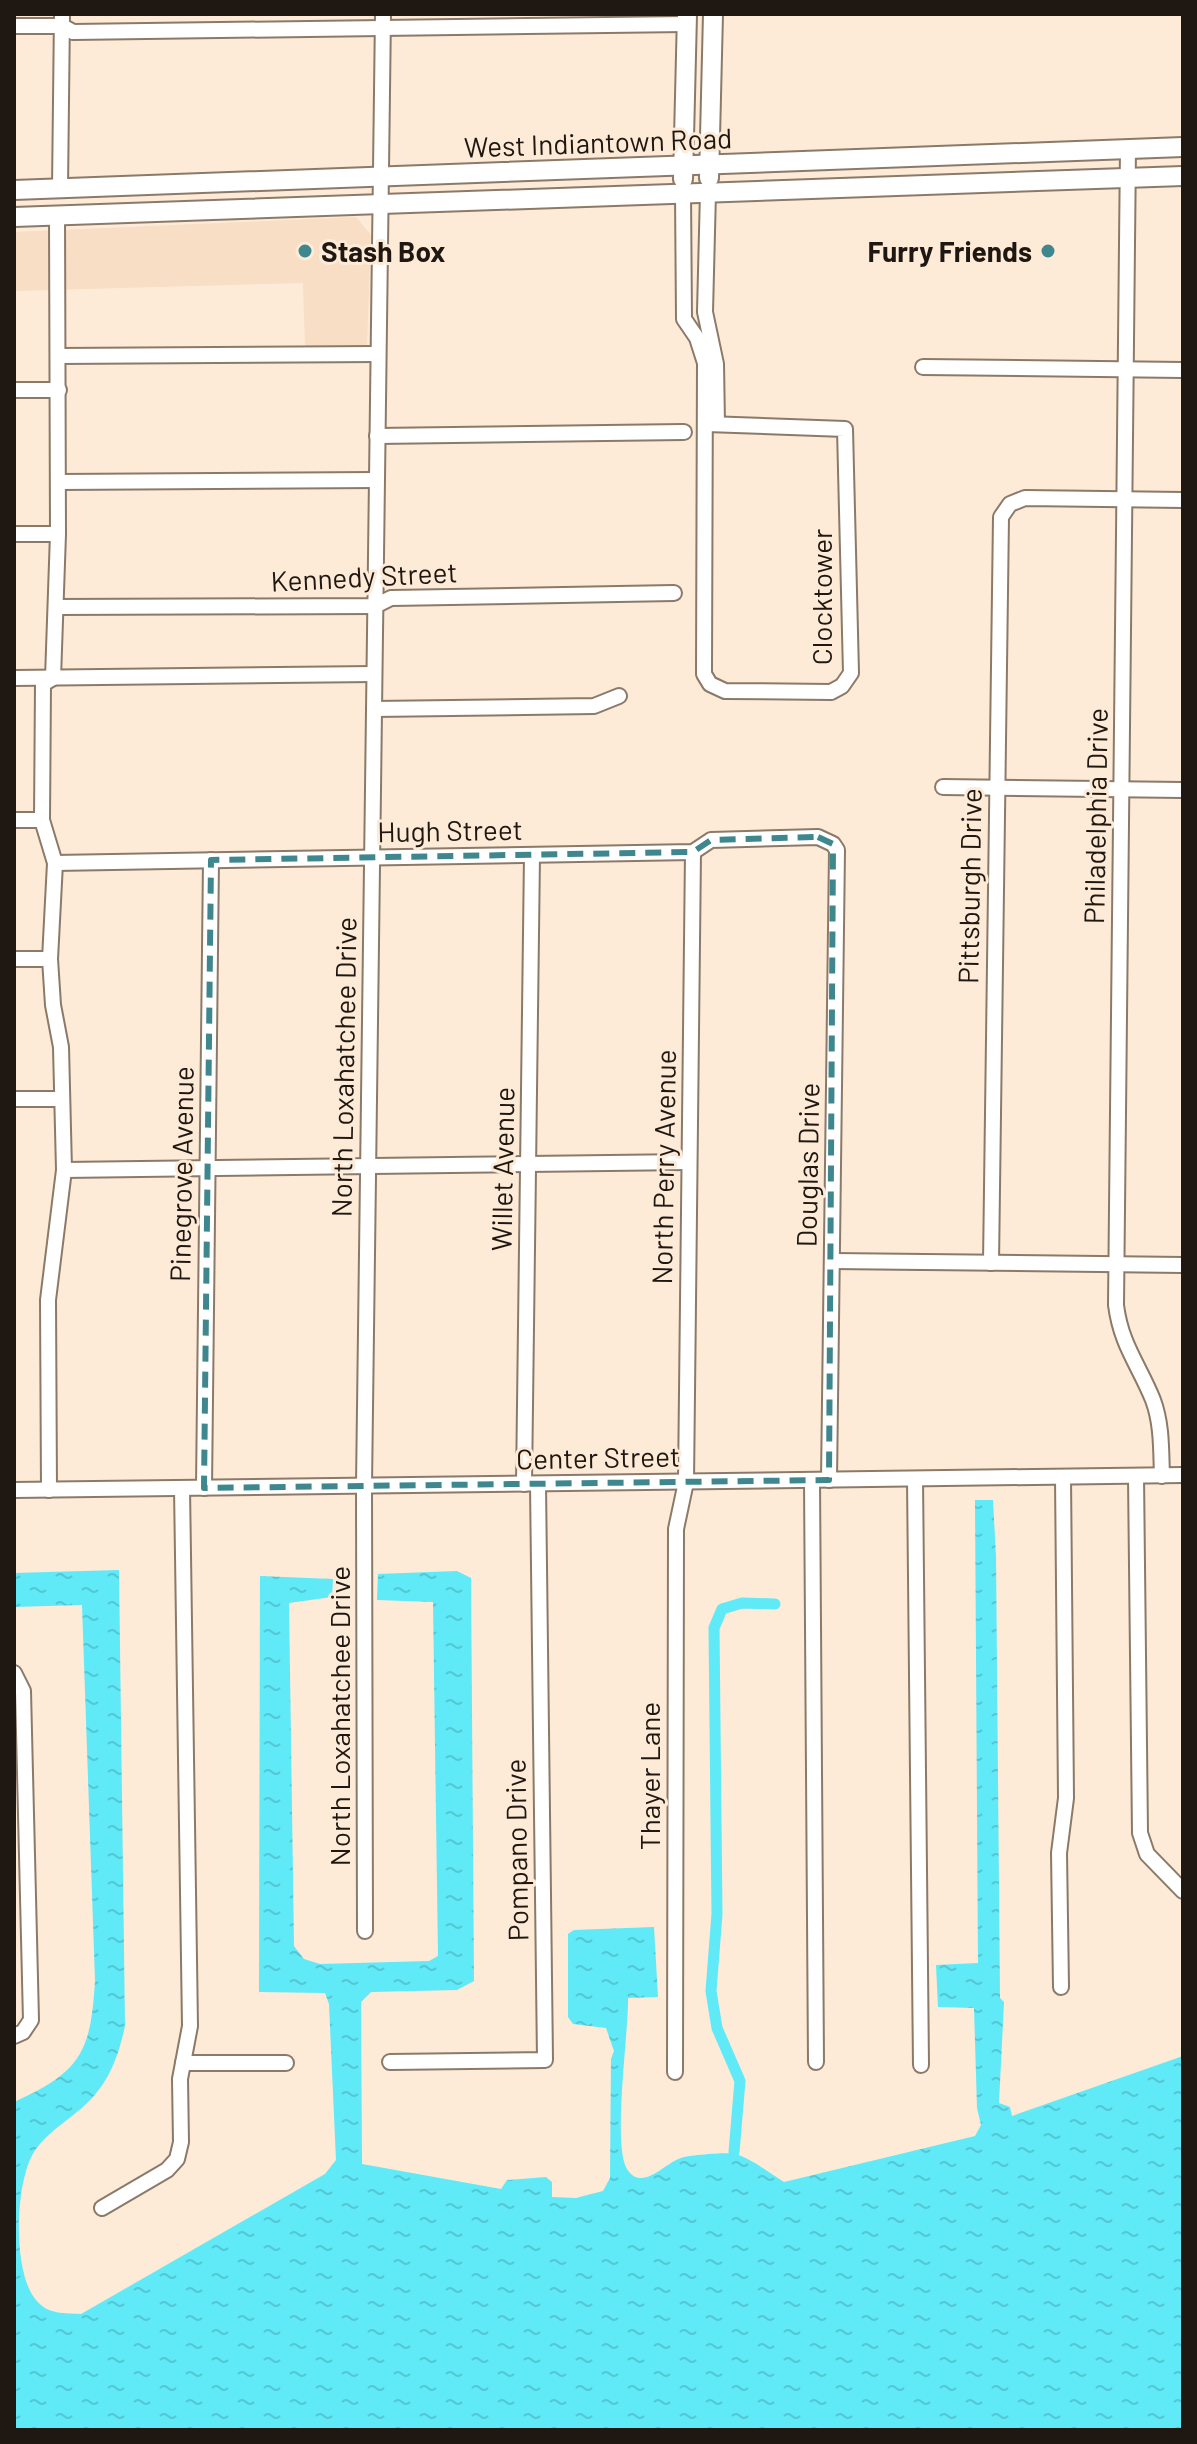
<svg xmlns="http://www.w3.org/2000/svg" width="1197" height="2444" font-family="Barlow,sans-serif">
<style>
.built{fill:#f7dec5}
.water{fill:url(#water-ripples)}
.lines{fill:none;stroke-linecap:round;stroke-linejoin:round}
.canal{stroke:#60e9f7;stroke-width:11}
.minor-casing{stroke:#8b7a69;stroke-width:18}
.major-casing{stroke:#8b7a69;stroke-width:22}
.minor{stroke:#fff;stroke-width:14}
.major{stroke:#fff;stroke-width:18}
.marked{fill:none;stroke:#3f878e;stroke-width:6;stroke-dasharray:16 10;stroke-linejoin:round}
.poi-dot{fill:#3f878e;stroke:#fdead7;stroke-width:3}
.labels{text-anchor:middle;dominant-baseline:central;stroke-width:6;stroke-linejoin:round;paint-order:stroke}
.street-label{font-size:28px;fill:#1f1812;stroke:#fdead7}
.poi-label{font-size:28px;font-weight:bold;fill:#1f1812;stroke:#fdead7;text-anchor:start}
</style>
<defs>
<pattern id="water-ripples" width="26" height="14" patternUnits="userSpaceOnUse" patternTransform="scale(2)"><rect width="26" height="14" fill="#60e9f7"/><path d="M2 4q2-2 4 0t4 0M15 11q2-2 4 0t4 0" fill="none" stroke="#53c7d3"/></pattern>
</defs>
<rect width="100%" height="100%" fill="#fdead7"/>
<path class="built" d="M356 217 371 235 367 345 305 346 303 283 14 291V232Z"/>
<path class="water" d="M975 1500H993L996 1557 1000 1998 1004 2002 999 2103 1010 2107 1012 2116 1183 2056V2430H14V2102C81 2072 91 2052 95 1980L82 1605 14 1607V1573L119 1570 125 2026C119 2053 111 2078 92 2098 75 2117 48 2130 34 2152 15 2182 12 2272 36 2300 48 2315 65 2313 81 2314L325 2174 336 2160 329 2004 325 1993 259 1992 260 1576 333 1579 332 1597 289 1603 294 1946 304 1959 320 1964 429 1961 438 1956 433 1602 377 1600 378 1574 457 1571 471 1578 474 1981 457 1990 371 1992 361 2002 362 2164 501 2189 507 2180 546 2177 552 2182V2197L576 2198 603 2191 610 2178 611 2059 614 2051 606 2028 573 2024 568 2017V1934L574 1930 654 1927 658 1997 628 1998C629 2031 612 2144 627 2169 642 2193 666 2162 681 2158 689 2155 730 2152 736 2154 752 2159 769 2173 784 2182L975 2136 981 2125 977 2108 974 2008 938 2007 936 1965 978 1963Z"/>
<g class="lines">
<path class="canal" d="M734 2152 740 2081 717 2028 711 1991 717 1914 714 1628 722 1609 742 1603 775 1604"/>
<defs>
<g id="minor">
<path d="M14 26H62L73 32 686 24"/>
<path d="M1128 148 1116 1305C1121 1345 1139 1365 1153 1400 1162 1424 1161 1450 1162 1476"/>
<path d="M60 188 62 14"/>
<path d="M708 192 705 312 716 364 717 424"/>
<path d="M683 193 684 319 697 338 705 363 704 674 710 684 725 691 831 692 842 686 851 673 845 429 707 424"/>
<path d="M58 356 377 354"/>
<path d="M923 367 1183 370"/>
<path d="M14 390H59"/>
<path d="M377 436 684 432"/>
<path d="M58 482 376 480"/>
<path d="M14 534H58"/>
<path d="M56 607 375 606 391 598 674 593"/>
<path d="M14 678 374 674"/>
<path d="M374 709 594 706 619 696"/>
<path d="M943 787 1183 790"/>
<path d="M14 820H42"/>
<path d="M55 863 693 852 711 840 818 837 833 844 837 850 829 1480"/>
<path d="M14 959H50"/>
<path d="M14 1099H61"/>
<path d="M64 1170 689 1162"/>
<path d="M832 1261 1183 1265"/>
<path d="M991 1263 1001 517 1010 504 1025 498 1183 500"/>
<path d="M1136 1476 1140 1833 1147 1854 1183 1891"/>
<path d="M915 1479 921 2065"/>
<path d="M812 1480 816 2062"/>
<path d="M524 1484 532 855"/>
<path d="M204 1488 211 860"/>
<path d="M14 1490 1183 1475"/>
<path d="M49 1490 48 1300 64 1170 61 1047 53 1005 50 959 55 863 42 820 43 684 53 678 58 534 57 215"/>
<path d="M14 1673 23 1691 31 2020 23 2032 14 2036"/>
<path d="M365 1931 364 1486 383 14"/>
<path d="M1061 1987 1059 1853 1066 1798 1063 1477"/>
<path d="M390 2062 545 2060 538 1484"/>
<path d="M183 2063H286"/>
<path d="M675 2072 676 1529 686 1482 693 852"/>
<path d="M102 2208 167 2170 177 2159 181 2142 180 2079 190 2026 182 1488"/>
</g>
<g id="major">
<path d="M709 178 713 14"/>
<path d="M683 179 687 14"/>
<path d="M14 190 1183 147"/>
<path d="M14 217 1183 176"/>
</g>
</defs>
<use href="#minor" class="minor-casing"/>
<use href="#major" class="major-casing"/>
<use href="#minor" class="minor"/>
<use href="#major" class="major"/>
</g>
<path class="marked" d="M818 837 833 844 829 1480 204 1488 211 860 693 852 711 840Z"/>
<g class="poi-dot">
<circle cx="305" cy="251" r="8"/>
<circle cx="1048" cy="251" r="8"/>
</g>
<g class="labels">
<g class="street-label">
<text transform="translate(598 142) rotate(-2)">West Indiantown Road</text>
<text transform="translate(364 576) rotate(-3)">Kennedy Street</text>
<text transform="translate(821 597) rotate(-90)">Clocktower</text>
<text transform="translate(1095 816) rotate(-89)">Philadelphia Drive</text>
<text transform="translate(450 830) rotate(-1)">Hugh Street</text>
<text transform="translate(969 886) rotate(-89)">Pittsburgh Drive</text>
<text transform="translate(343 1067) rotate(-89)">North Loxahatchee Drive</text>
<text transform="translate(807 1165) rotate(-89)">Douglas Drive</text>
<text transform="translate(663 1167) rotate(-89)">North Perry Avenue</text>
<text transform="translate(502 1169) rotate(-89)">Willet Avenue</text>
<text transform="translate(181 1174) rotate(-89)">Pinegrove Avenue</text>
<text transform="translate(598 1457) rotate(-1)">Center Street</text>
<text transform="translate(339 1716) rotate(-90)">North Loxahatchee Drive</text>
<text transform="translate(649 1776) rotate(-90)">Thayer Lane</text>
<text transform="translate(516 1850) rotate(-91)">Pompano Drive</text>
</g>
<g class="poi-label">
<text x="321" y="251">Stash Box</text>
<text x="1032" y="251" text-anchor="end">Furry Friends</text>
</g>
</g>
<rect width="1197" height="2444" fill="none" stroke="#1f1812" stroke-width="32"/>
</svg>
